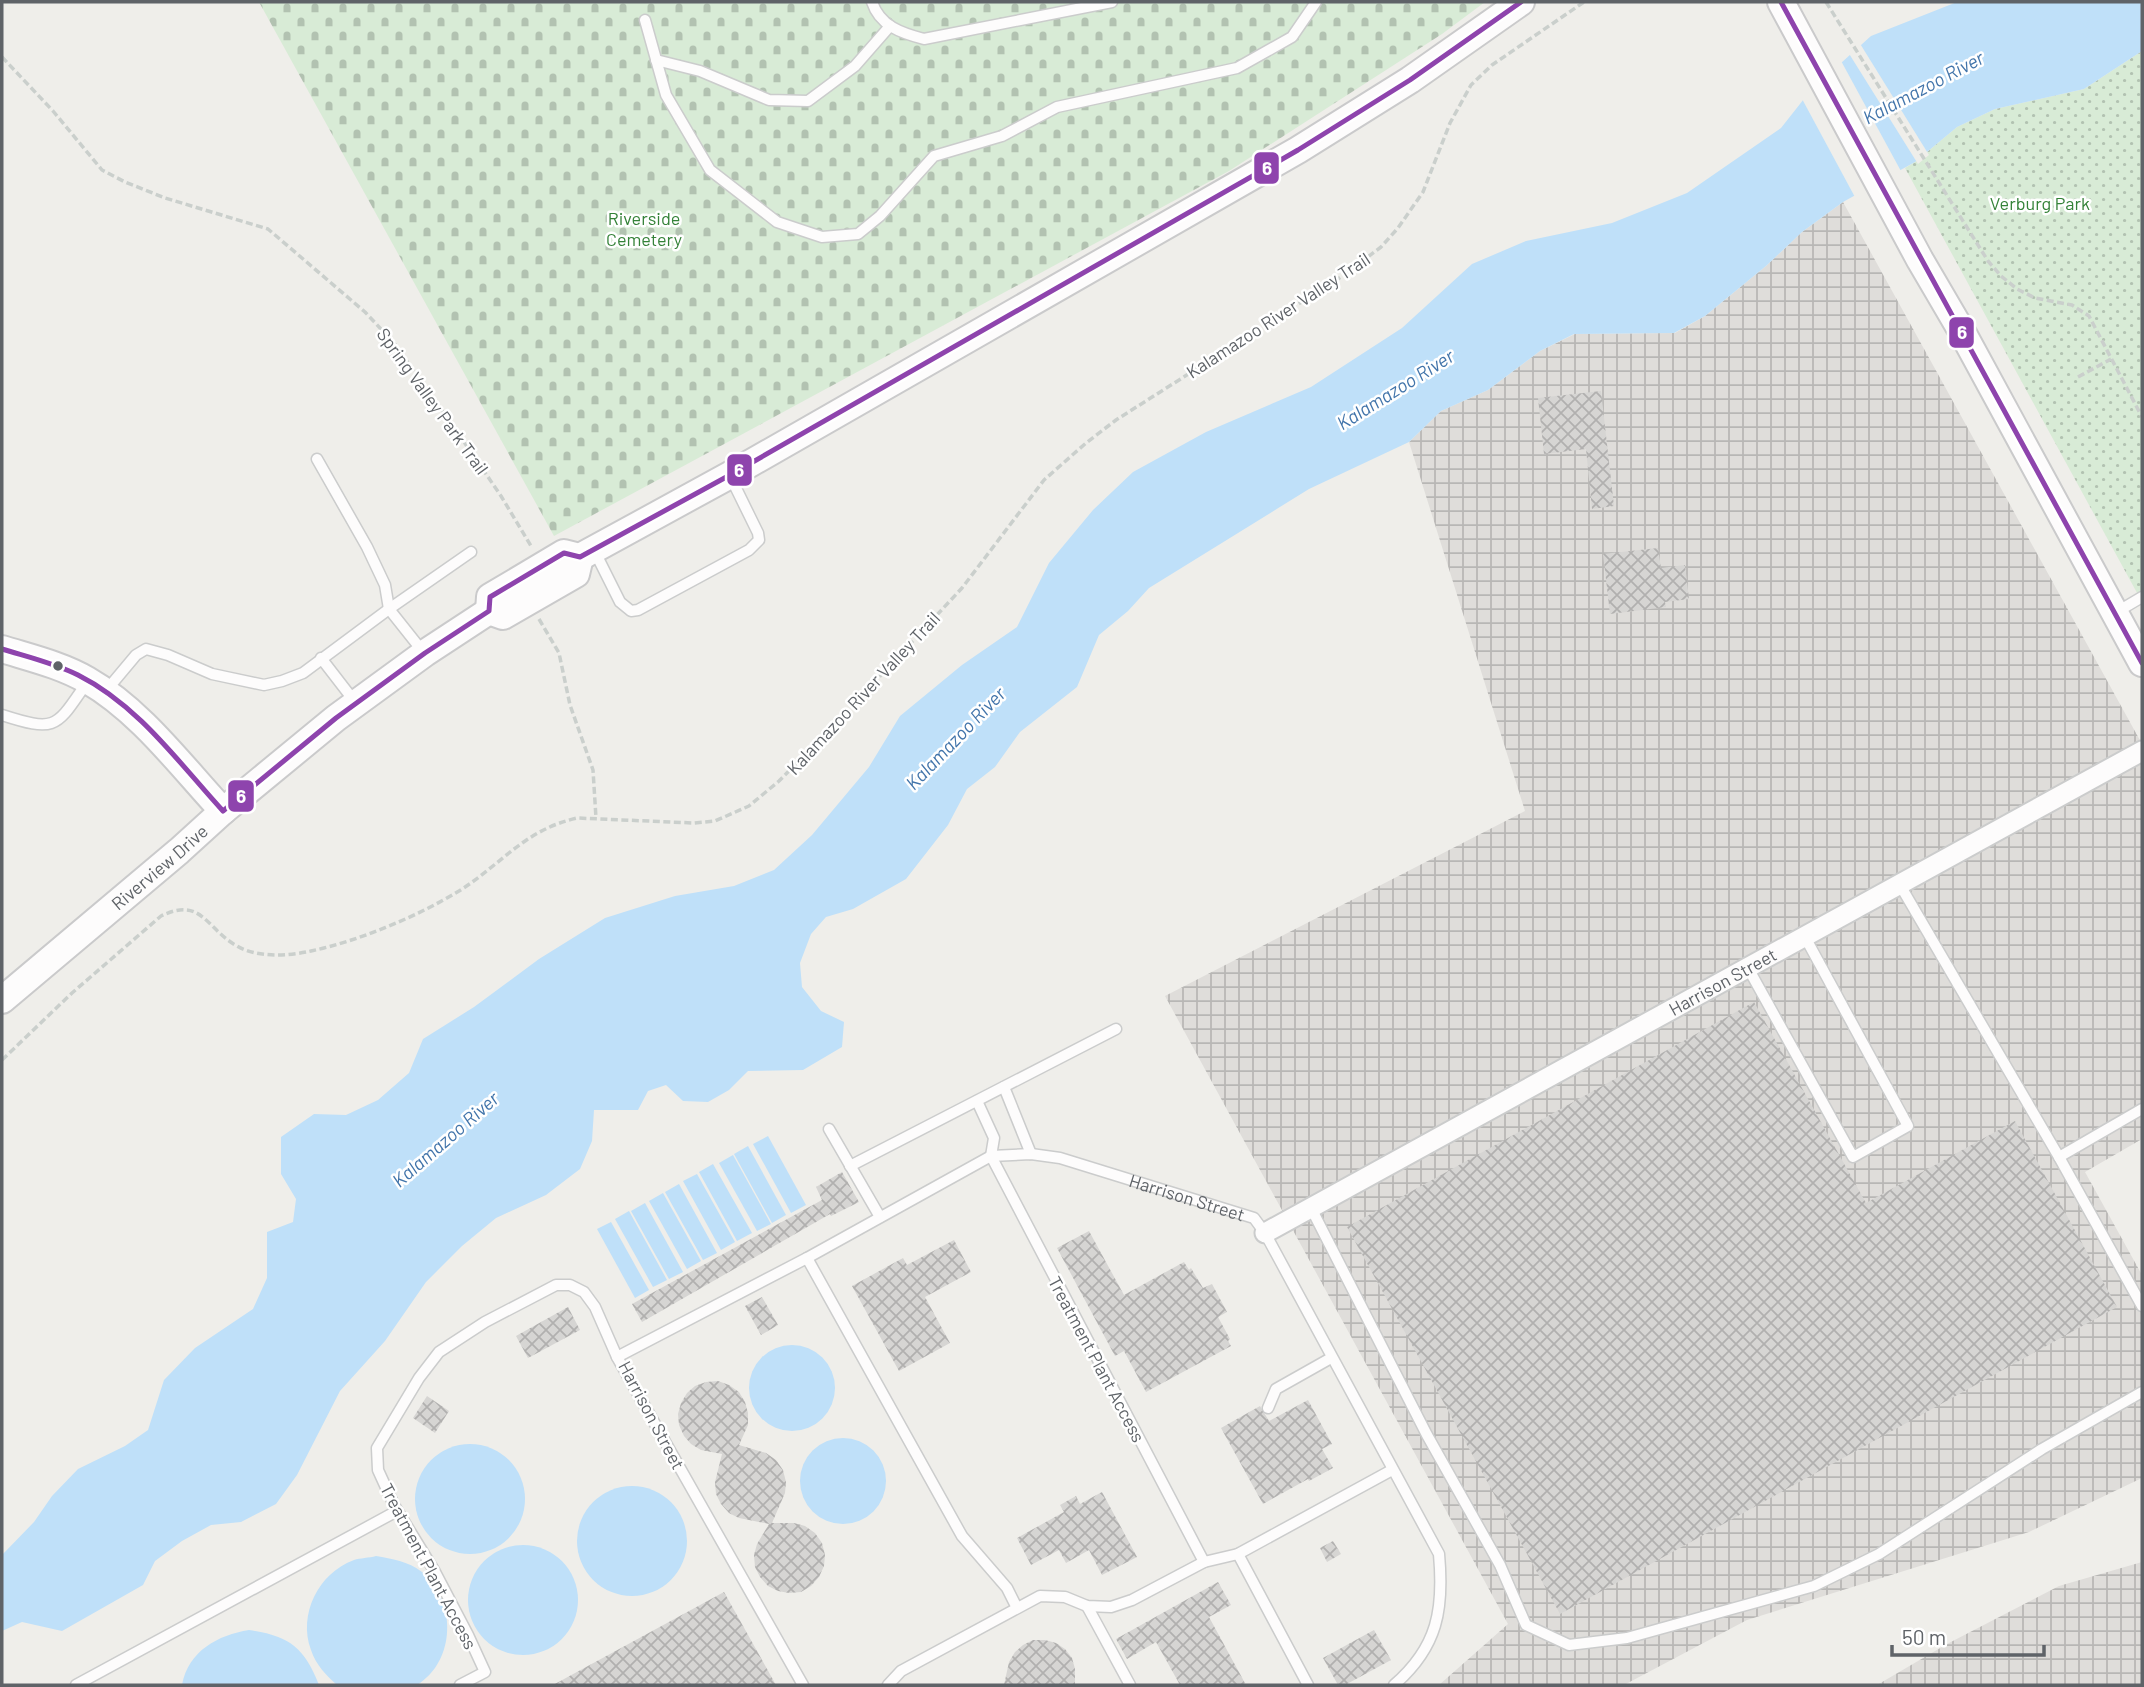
<svg xmlns="http://www.w3.org/2000/svg" width="2144" height="1687" font-family="Barlow,sans-serif">
<style>
.industrial{fill:url(#industrial-grid)}
.grass{fill:url(#grass-dots)}
.cemetery{fill:url(#cemetery-stones)}
.water{fill:#bfe0f9}
.pier{fill:#efeeea}
.building{fill:url(#building-cross-hatch)}
.lines{fill:none;stroke-linecap:round;stroke-linejoin:round}
.lane-casing{stroke:#cbcccc;stroke-width:13}
.street-casing{stroke:#cbcccc;stroke-width:23}
.secondary-casing{stroke:#cacacb;stroke-width:30}
.path{stroke:#cacfcc;stroke-width:3.5;stroke-dasharray:7 3.5;stroke-linecap:butt}
.lane{stroke:#fdfcfc;stroke-width:10}
.street{stroke:#fdfcfc;stroke-width:19}
.secondary{stroke:#fdfcfc;stroke-width:26}
.bus-1-casing{stroke:#fff;stroke-width:10}
.bus-1{stroke:#8e44ad;stroke-width:5}
.bus-dot{fill:#5f6368;stroke:#fff;stroke-width:2.5}
.labels{text-anchor:middle;dominant-baseline:central;stroke-width:5;stroke-linejoin:round;paint-order:stroke}
.park-label{font-size:18px;fill:#348238;stroke:#fff}
.street-label{font-size:18px;fill:#5f6368;stroke:#fff}
.water-label{font-size:19px;font-style:italic;fill:#4174aa;stroke:#fff}
.line-badge{stroke:#fff;stroke-width:2.5}
.badge-label{font-size:19px;text-anchor:middle;font-weight:bold;fill:#fff}
</style>
<defs>
<pattern id="industrial-grid" width="8" height="8" patternUnits="userSpaceOnUse" patternTransform="scale(1.75)"><rect width="8" height="8" fill="#dfddda"/><path d="M0 4h8M4 0v8" fill="none" stroke="#b8b7b5"/></pattern>
<pattern id="grass-dots" width="8" height="8" patternUnits="userSpaceOnUse" patternTransform="scale(1.75)"><rect width="8" height="8" fill="#d8ebd6"/><path d="M2 2h.1M6 6h.1" fill="none" stroke="#b2c2b1" stroke-width="1.8" stroke-linecap="round"/></pattern>
<pattern id="cemetery-stones" width="16" height="16" patternUnits="userSpaceOnUse" patternTransform="scale(1.75)"><rect width="16" height="16" fill="#d8ebd6"/><path d="M2 7V4a2 2 0 0 1 4 0v3zM10 15v-3a2 2 0 0 1 4 0v3z" fill="#b2c2b1"/></pattern>
<pattern id="building-cross-hatch" width="8" height="8" patternUnits="userSpaceOnUse" patternTransform="scale(1.75)"><rect width="8" height="8" fill="#d6d5d3"/><path d="M0 0l8 8M0 8l8-8" fill="none" stroke="#b1b0af"/></pattern>
</defs>
<rect width="100%" height="100%" fill="#efeeea"/>
<g class="industrial">
<path d="M1843 202 2142 744V1139L2085 1172 2142 1275V1478L2029 1532 1747 1620 1624 1685H1439L1508 1624 1165 996 1525 811 1409 442 1441 411 1488 390 1540 351 1575 334 1675 333 1705 316 1766 266 1802 232Z"/>
<path d="M2142 1562V1685H1877L1947 1644 2059 1586Z"/>
</g>
<path class="grass" d="M2142 51V602L1905 168 1915 162 1957 127 1995 109 2084 89Z"/>
<path class="cemetery" d="M259 2H1485L1442 34 1229 171 554 536Z"/>
<g class="water">
<path d="M1957 2H2142V51L2084 89 1995 109 1957 127 1915 162 1843 202 1802 232 1766 266 1705 316 1674 333 1574 334 1540 351 1488 390 1441 411 1409 442 1309 489 1149 588 1128 611 1099 635 1077 687 1020 732 995 767 967 789 948 825 906 879 853 909 826 917 811 934 800 963 802 987 821 1011 844 1022 842 1047 803 1070 748 1071 729 1090 708 1102 683 1101 666 1085 648 1091 638 1110H594L592 1141 580 1169 546 1195 496 1218 462 1246 426 1282 385 1341 340 1391 297 1475 276 1504 241 1522 211 1525 182 1541 155 1561 143 1585 62 1631 22 1622 2 1631V1555L34 1522 52 1496 78 1469 125 1446 148 1430 164 1380 195 1348 253 1309 267 1278V1232L293 1222 296 1199 281 1174V1137L314 1114 346 1115 378 1100 409 1073 423 1039 474 1007 539 959 605 918 675 896 734 886 774 870 812 835 869 767 900 716 962 665 1017 627 1049 563 1093 510 1133 472 1206 432 1311 387 1402 328 1472 264 1526 241 1612 223 1687 193 1781 128 1811 90 1871 36Z"/>
<path d="M768 1136 806 1205 791 1213 753 1144Z"/>
<path d="M748 1146 786 1215 772 1223 734 1154Z"/>
<path d="M733 1155 771 1224 757 1231 719 1163Z"/>
<path d="M713 1164 752 1233 737 1241 699 1172Z"/>
<path d="M697 1174 735 1242 721 1250 683 1181Z"/>
<path d="M679 1184 717 1253 703 1260 665 1192Z"/>
<path d="M663 1193 701 1261 687 1269 649 1201Z"/>
<path d="M645 1203 683 1272 669 1279 631 1211Z"/>
<path d="M629 1211 667 1280 653 1287 615 1219Z"/>
<path d="M611 1222 649 1290 635 1298 597 1229Z"/>
<circle cx="792" cy="1388" r="43"/>
<circle cx="843" cy="1481" r="43"/>
<circle cx="470" cy="1499" r="55"/>
<circle cx="632" cy="1541" r="55"/>
<circle cx="523" cy="1600" r="55"/>
<path d="M376 1556C392 1559 408 1561 422 1572 457 1601 456 1661 417 1685H337C326 1675 316 1665 311 1650 298 1615 318 1573 354 1560 360 1558 369 1558 376 1556Z"/>
<path d="M249 1630C289 1636 304 1647 319 1685H182C188 1651 218 1635 249 1630Z"/>
</g>
<g class="pier">
<path d="M1859 42 1929 155 1918 164 1848 52Z"/>
<path d="M1840 59 1902 173 1856 199 1801 97Z"/>
</g>
<g class="building">
<path d="M1601 391 1614 506 1592 509 1586 449 1544 454 1538 398Z"/>
<path d="M1658 548 1661 568 1685 565 1689 599 1665 602 1666 607 1610 614 1603 554Z"/>
<path d="M1754 1002 1866 1203 2015 1121 2117 1307 1560 1614 1347 1227Z"/>
<path d="M842 1172 859 1202 831 1216 830 1214 642 1322 632 1304 822 1200 816 1187Z"/>
<path d="M1089 1231 1124 1295 1184 1262 1189 1270 1191 1268 1203 1288 1212 1284 1227 1312 1218 1317 1230 1339 1228 1341 1231 1346 1146 1392 1124 1351 1115 1356 1057 1248Z"/>
<path d="M954 1240 971 1272 925 1297 950 1343 899 1371 852 1286 903 1258 907 1265Z"/>
<path d="M762 1297 778 1325 761 1335 745 1306Z"/>
<path d="M568 1307 580 1330 528 1358 516 1336Z"/>
<path d="M718 1381 729 1385 739 1392 745 1402 748 1413V1425L739 1445 766 1453 776 1460 783 1470 786 1482 785 1493 772 1523H794L805 1526 815 1533 822 1543 825 1555 824 1566 819 1577 811 1586 801 1592 789 1593 778 1591 768 1586 760 1577 755 1567 754 1555 757 1544 769 1524 739 1518 729 1513 721 1504 716 1494 715 1482 722 1454 701 1450 691 1444 684 1436 679 1425 678 1414 681 1403 687 1393 695 1386 706 1382Z"/>
<path d="M427 1396 449 1411 435 1433 413 1418Z"/>
<path d="M1308 1400 1332 1444 1322 1449 1333 1468 1309 1481 1308 1479 1263 1504 1221 1428 1260 1406 1269 1421Z"/>
<path d="M1102 1492 1137 1557 1102 1575 1089 1550 1066 1563 1059 1550 1031 1565 1017 1538 1064 1512 1060 1505 1076 1496 1080 1504Z"/>
<path d="M1333 1541 1341 1554 1327 1562 1320 1548Z"/>
<path d="M1218 1582 1231 1605 1209 1617 1246 1685H1180L1156 1642 1127 1659 1116 1639Z"/>
<path d="M724 1592 776 1685H553Z"/>
<path d="M1374 1630 1391 1660 1345 1685H1338L1323 1658Z"/>
<path d="M1033 1640H1045L1056 1643 1065 1649 1072 1658 1075 1669V1685H1004L1009 1662 1015 1652 1023 1645Z"/>
</g>
<g class="lines">
<defs>
<g id="lane">
<path d="M872 2C880 26 901 33 924 39L1112 2"/>
<path d="M645 20 666 95 710 170 777 222 822 237 858 234 880 216 934 156 1002 136 1057 107 1237 68 1292 37 1316 2"/>
<path d="M656 60 700 71 769 100 808 101 855 66 890 26"/>
<path d="M317 459 367 547 385 585 389 609 424 653"/>
<path d="M594 550 620 602 631 611 638 610 749 550 759 540 758 533 731 478"/>
<path d="M2115 613 2142 597"/>
<path d="M321 658 355 702"/>
<path d="M105 692 136 655 146 649 168 655 212 674 264 685 282 681 303 673 389 609 471 552"/>
<path d="M2 715C58 733 56 727 88 681"/>
<path d="M1900 885 2059 1157 2142 1109"/>
<path d="M1748 968 1853 1157 1908 1126 1805 937"/>
<path d="M1004 1087 1031 1154"/>
<path d="M977 1101 994 1138 991 1156 1204 1562"/>
<path d="M829 1129 880 1217"/>
<path d="M2059 1157 2142 1306"/>
<path d="M850 1166 1116 1029"/>
<path d="M1311 1208 1427 1435 1500 1565 1526 1625 1569 1645 1627 1638 1814 1586 1879 1554 2042 1449 2142 1392"/>
<path d="M807 1258 962 1536 1007 1588 1017 1608"/>
<path d="M1268 1408 1276 1389 1331 1358"/>
<path d="M1238 1554 1308 1685"/>
<path d="M1087 1606 1130 1685"/>
<path d="M76 1685 397 1511"/>
<path d="M460 1685 485 1672 468 1635 435 1572 394 1505 378 1470 377 1448 419 1378 439 1352 485 1322 556 1285H570L584 1292 595 1307 617 1357"/>
<path id="s1" d="M803 1685 617 1357 807 1258 991 1156 1031 1154 1060 1158 1254 1218 1265 1233 1439 1554C1444 1609 1438 1647 1394 1685"/>
<path d="M888 1685 901 1671 1040 1596 1065 1597 1087 1606 1111 1607 1132 1600 1204 1562 1238 1554 1392 1470"/>
</g>
<g id="street">
<path id="s2" d="M1265 1233 2142 751"/>
</g>
<g id="secondary">
<path d="M1781 2 1920 260 1961 330 2142 663"/>
<path d="M489 611 490 597 564 553 580 557 730 475 1298 150 1410 80 1521 2"/>
<path d="M489 611 503 616 576 574 580 557"/>
<path d="M2 649C31 658 61 665 87 680 141 711 181 766 223 811"/>
<path id="s3" d="M2 1000 179 851 223 811 336 718 425 653 489 611"/>
</g>
</defs>
<use href="#lane" class="lane-casing"/>
<use href="#street" class="street-casing"/>
<use href="#secondary" class="secondary-casing"/>
<g class="path">
<path d="M1826 2 1988 261 2001 276 2017 289 2035 298 2072 305 2089 316 2142 417"/>
<path d="M2 57 53 111 102 170 125 182 165 198 268 229 365 312 394 343 460 436 501 496 531 546"/>
<path d="M2078 377 2111 359"/>
<path d="M539 619 559 653 570 705 593 770 596 818"/>
<path d="M2 1060 72 993 161 916C202 896 206 929 237 946 257 958 288 956 311 951 359 941 418 916 459 891 502 864 524 830 577 818L694 823 715 821 749 806 779 781 841 718 962 588 1044 480 1086 443 1116 420 1341 277 1381 247 1398 228 1423 192 1450 123 1471 85 1492 65 1584 2"/>
</g>
<use href="#lane" class="lane"/>
<use href="#street" class="street"/>
<use href="#secondary" class="secondary"/>
<defs>
<g id="bus-1">
<path d="M1781 2 2142 663"/>
<path d="M2 649C28 657 54 663 78 675 138 705 179 763 223 811L336 718 425 653 489 611 490 597 564 553 580 557 730 475 1298 150 1410 80 1521 2"/>
</g>
</defs>
<use href="#bus-1" class="bus-1-casing"/>
<use href="#bus-1" class="bus-1"/>
</g>
<circle class="bus-dot" cx="58" cy="666" r="6"/>
<g class="labels">
<g class="park-label">
<text x="2040" y="203">Verburg Park</text>
<text x="644" y="218">Riverside<tspan x="644" dy="21">Cemetery</tspan></text>
</g>
<g class="street-label">
<text transform="translate(1278 315) rotate(-33)">Kalamazoo River Valley Trail</text>
<text transform="translate(433 401) rotate(54)">Spring Valley Park Trail</text>
<text transform="translate(863 693) rotate(-47)">Kalamazoo River Valley Trail</text>
<text stroke="none"><textPath href="#s3" startOffset="206">Riverview Drive</textPath></text>
<text stroke="none"><textPath href="#s2" startOffset="522">Harrison Street</textPath></text>
<text stroke="none"><textPath href="#s1" startOffset="1004">Harrison Street</textPath></text>
<text transform="translate(1097 1359) rotate(62)">Treatment Plant Access</text>
<text transform="translate(652 1415) rotate(62)">Harrison Street</text>
<text transform="translate(429 1566) rotate(62)">Treatment Plant Access</text>
</g>
<g class="water-label">
<text transform="translate(1923 87) rotate(-28)">Kalamazoo River</text>
<text transform="translate(1395 389) rotate(-32)">Kalamazoo River</text>
<text transform="translate(955 738) rotate(-46)">Kalamazoo River</text>
<text transform="translate(445 1139) rotate(-41)">Kalamazoo River</text>
</g>
</g>
<g class="line-badge">
<rect x="1253" y="151" width="27" height="34" rx="7" fill="#8e44ad"/>
<rect x="1948" y="316" width="27" height="33" rx="7" fill="#8e44ad"/>
<rect x="726" y="453" width="27" height="34" rx="7" fill="#8e44ad"/>
<rect x="227" y="779" width="28" height="34" rx="7" fill="#8e44ad"/>
</g>
<g class="badge-label">
<text x="1267" y="175">6</text>
<text x="1962" y="339">6</text>
<text x="739" y="477">6</text>
<text x="241" y="803">6</text>
</g>
<rect width="2144" height="1687" fill="none" stroke="#5f6368" stroke-width="7"/>
<path d="M1892 1645v10h152v-10" fill="none" stroke="#5f6368" stroke-width="3.5"/>
<text x="1902" y="1645" font-size="21" fill="#5f6368" stroke="#ffffff" stroke-width="5" paint-order="stroke">50 m</text>
</svg>
